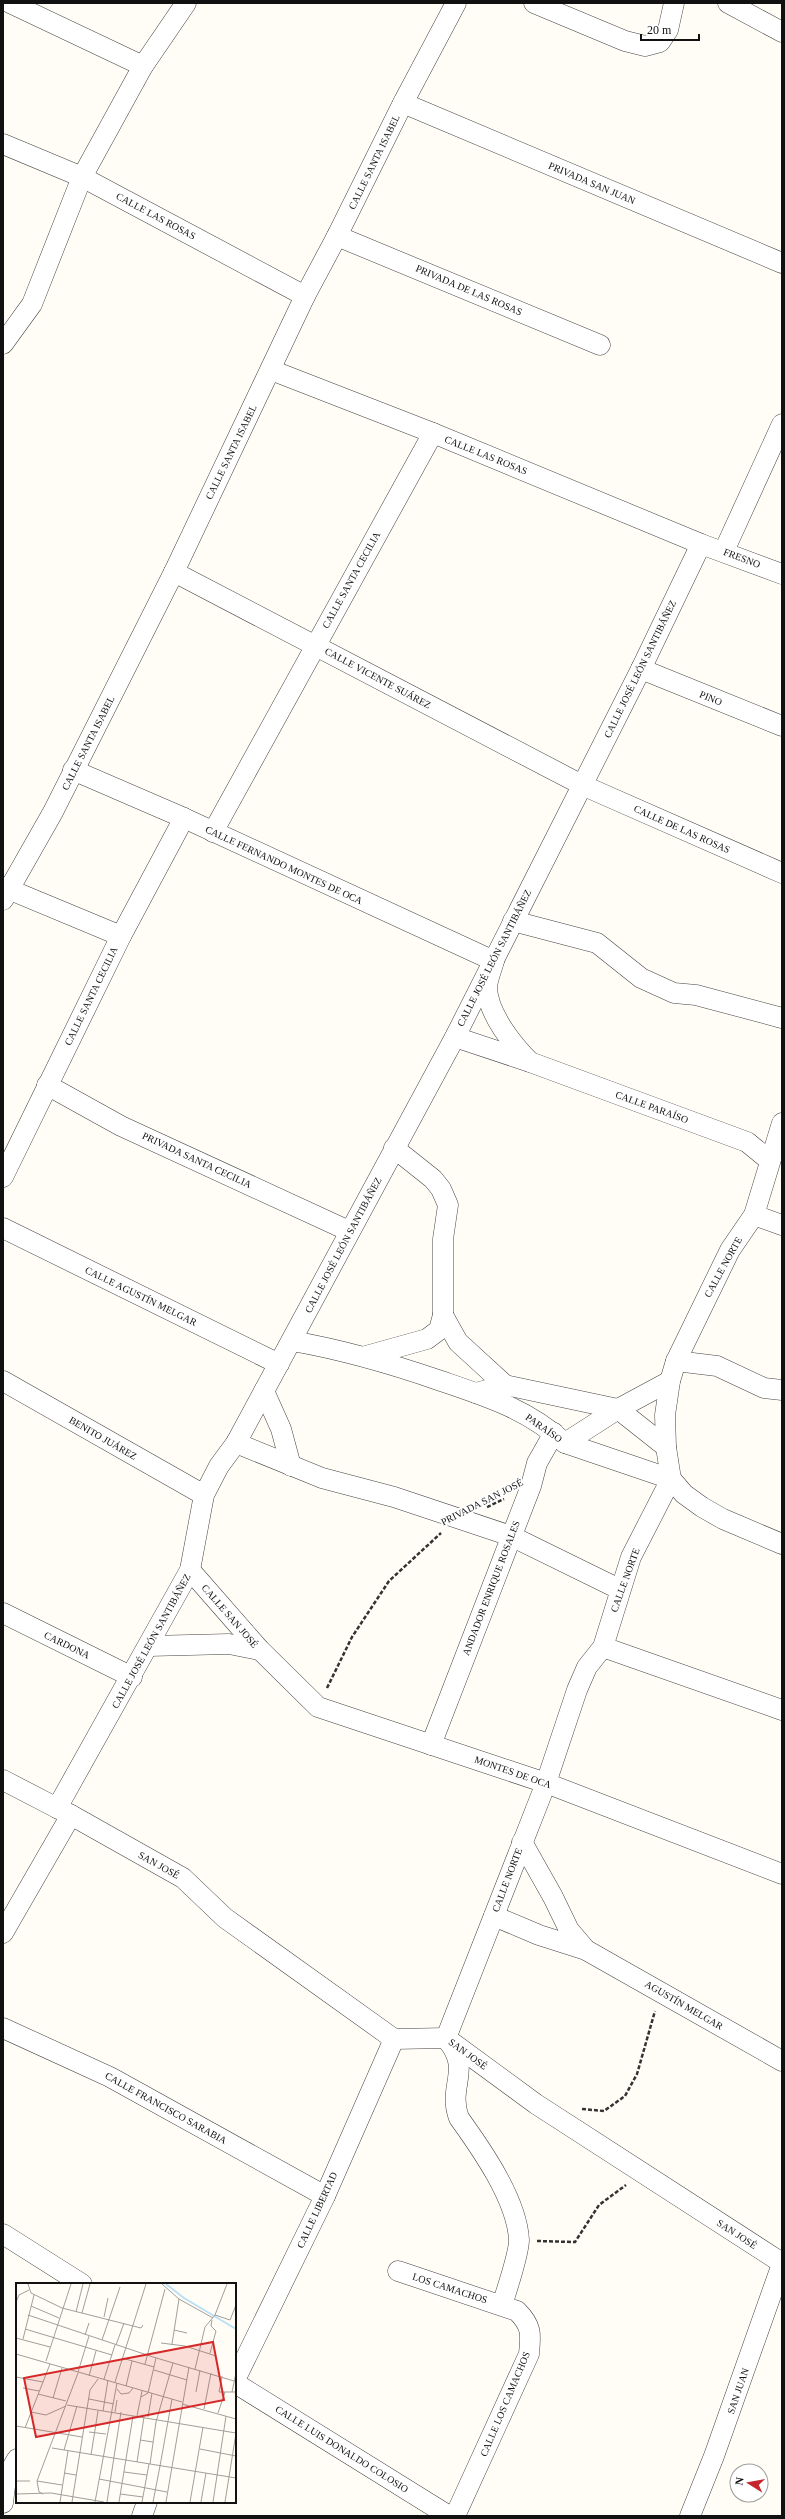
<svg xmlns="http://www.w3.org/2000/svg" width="785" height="2519" font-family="'Times New Roman',serif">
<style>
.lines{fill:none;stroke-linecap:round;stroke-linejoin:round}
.street-casing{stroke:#444;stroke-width:21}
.path{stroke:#333;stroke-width:2.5;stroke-dasharray:4 2;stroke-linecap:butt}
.street{stroke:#fff;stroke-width:20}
.labels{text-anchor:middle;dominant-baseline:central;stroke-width:4;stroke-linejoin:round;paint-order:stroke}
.street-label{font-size:10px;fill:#111;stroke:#fff}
.inset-river{fill:none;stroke:#b9e0f7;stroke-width:2}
.inset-road{fill:none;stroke:#a09f9a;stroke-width:1}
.view{fill:#d62828;fill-opacity:0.15;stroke:#d62828;stroke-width:2}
.inset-edge{fill:none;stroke:#111;stroke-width:2}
</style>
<rect width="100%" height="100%" fill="#fffdf5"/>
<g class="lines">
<defs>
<g id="street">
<path d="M10 3 143 66"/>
<path d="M534 3 625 41 645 46 660 42 668 30 674 3"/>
<path d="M728 3 782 32"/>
<path d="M403 103 782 263"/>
<path d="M3 144 82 177 305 296"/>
<path d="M337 236 600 345"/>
<path d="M3 344 32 304 82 177 143 66 186 3"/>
<path d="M271 370 433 433 701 544 782 574"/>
<path d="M724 551 782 424"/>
<path d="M174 572 582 785 782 873"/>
<path d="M641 669 782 726"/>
<path d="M73 770 184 818 494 961C492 969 487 980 487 988 488 1014 513 1045 530 1062"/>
<path d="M213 832 433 433"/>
<path d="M3 887 121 936"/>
<path d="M3 900 53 812 174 572 305 296 337 236 403 103 456 3"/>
<path d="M513 921 597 943 641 978 674 993 696 995 782 1018"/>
<path d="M455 1037 530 1062 747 1142 769 1160"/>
<path d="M47 1085 121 1126 349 1231"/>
<path d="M3 1177 121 936 184 818"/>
<path d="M754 1215 782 1225"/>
<path d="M3 1228 279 1364"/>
<path d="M443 1315 458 1342 505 1385"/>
<path d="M292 1341C344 1350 392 1364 441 1381 488 1397 527 1409 565 1443L671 1479 684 1494 702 1507 723 1519 782 1544"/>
<path d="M366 1356 427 1339 439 1330 443 1315V1239L448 1205 441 1189 433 1179 394 1148"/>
<path d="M676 1361 717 1366 764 1388 782 1390"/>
<path d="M3 1381 204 1495"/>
<path d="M264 1391 281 1429 291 1466"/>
<path d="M476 1393 505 1385 618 1409 666 1447"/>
<path d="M236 1443 322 1478 394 1497 511 1536 619 1589"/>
<path d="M565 1443 618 1409 670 1381"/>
<path d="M190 1570 260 1650 318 1707 546 1783 782 1874"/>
<path d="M3 1613 132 1677"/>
<path d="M149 1646 229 1644 260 1650"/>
<path d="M603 1647 782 1710"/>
<path d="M431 1745 531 1486 537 1463 554 1433"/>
<path d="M3 1780 57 1808"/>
<path d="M71 1815 183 1878 225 1918 394 2039 446 2038 536 2104 782 2263"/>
<path d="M522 1842 553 1897 569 1930 586 1950"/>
<path d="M494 1916 539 1935 586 1950 782 2061"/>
<path d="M3 1933 71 1815 57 1808 190 1570 204 1495 219 1466 236 1443 455 1037 641 669 701 544"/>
<path d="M3 2028 110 2077 325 2196"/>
<path d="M446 2038 546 1783 577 1690 587 1667 603 1647 631 1557 671 1479 666 1447 665 1415 670 1381 676 1361 730 1250 754 1215 782 1123"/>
<path d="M448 2041C472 2071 447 2086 459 2118 482 2150 517 2200 519 2240 519 2254 507 2289 502 2305"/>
<path d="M3 2234 82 2284"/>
<path d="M398 2271 517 2311C532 2326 531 2334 529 2354L455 2516"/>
<path d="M235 2380 325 2196 394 2039"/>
<path d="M235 2383 449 2516"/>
<path d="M3 2503 6 2478 17 2459"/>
<path d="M142 2516 147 2502"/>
<path d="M690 2516 714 2456 782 2264"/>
</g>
</defs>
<use href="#street" class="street-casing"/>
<g class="path">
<path d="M487 1507 504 1499"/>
<path d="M327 1688 352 1637 389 1581 441 1533"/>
<path d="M582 2109 604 2111 625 2096 637 2074 655 2011"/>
<path d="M537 2241 575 2242 599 2205 626 2185"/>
</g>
<use href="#street" class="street"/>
</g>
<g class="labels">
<g class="street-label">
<text transform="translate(374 162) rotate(-64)">CALLE SANTA ISABEL</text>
<text transform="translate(592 183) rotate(23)">PRIVADA SAN JUAN</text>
<text transform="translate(156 216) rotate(28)">CALLE LAS ROSAS</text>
<text transform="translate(469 290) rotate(23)">PRIVADA DE LAS ROSAS</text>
<text transform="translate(231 452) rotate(-64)">CALLE SANTA ISABEL</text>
<text transform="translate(486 455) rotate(22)">CALLE LAS ROSAS</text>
<text transform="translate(742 558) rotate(21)">FRESNO</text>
<text transform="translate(351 580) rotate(-61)">CALLE SANTA CECILIA</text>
<text transform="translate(640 669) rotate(-64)">CALLE JOSÉ LEÓN SANTIBÁÑEZ</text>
<text transform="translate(378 678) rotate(28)">CALLE VICENTE SUÁREZ</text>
<text transform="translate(711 698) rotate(22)">PINO</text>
<text transform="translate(88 743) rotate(-63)">CALLE SANTA ISABEL</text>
<text transform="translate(682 829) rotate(24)">CALLE DE LAS ROSAS</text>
<text transform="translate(284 865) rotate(25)">CALLE FERNANDO MONTES DE OCA</text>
<text transform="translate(494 958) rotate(-63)">CALLE JOSÉ LEÓN SANTIBÁÑEZ</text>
<text transform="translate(91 996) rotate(-64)">CALLE SANTA CECILIA</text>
<text transform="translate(652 1107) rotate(20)">CALLE PARAÍSO</text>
<text transform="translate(197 1160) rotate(25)">PRIVADA SANTA CECILIA</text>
<text transform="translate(343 1245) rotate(-62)">CALLE JOSÉ LEÓN SANTIBÁÑEZ</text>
<text transform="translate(723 1267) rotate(-61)">CALLE NORTE</text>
<text transform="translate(141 1296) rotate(26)">CALLE AGUSTÍN MELGAR</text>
<text transform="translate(544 1428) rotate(35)">PARAÍSO</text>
<text transform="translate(103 1438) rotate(30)">BENITO JUÁREZ</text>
<text transform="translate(482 1502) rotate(-27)">PRIVADA SAN JOSÉ</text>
<text transform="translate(625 1580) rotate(-70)">CALLE NORTE</text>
<text transform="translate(491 1588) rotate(-69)">ANDADOR ENRIQUE ROSALES</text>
<text transform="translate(230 1616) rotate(49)">CALLE SAN JOSÉ</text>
<text transform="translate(151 1641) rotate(-61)">CALLE JOSÉ LEÓN SANTIBÁÑEZ</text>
<text transform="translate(67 1645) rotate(26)">CARDONA</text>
<text transform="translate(513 1772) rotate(19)">MONTES DE OCA</text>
<text transform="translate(159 1865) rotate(29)">SAN JOSÉ</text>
<text transform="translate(507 1880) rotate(-69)">CALLE NORTE</text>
<text transform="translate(684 2005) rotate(30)">AGUSTÍN MELGAR</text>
<text transform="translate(468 2054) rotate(36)">SAN JOSÉ</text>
<text transform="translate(166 2108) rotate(29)">CALLE FRANCISCO SARABIA</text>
<text transform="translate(317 2210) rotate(-65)">CALLE LIBERTAD</text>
<text transform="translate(737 2234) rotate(33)">SAN JOSÉ</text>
<text transform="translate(450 2288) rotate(18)">LOS CAMACHOS</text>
<text transform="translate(738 2391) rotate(-71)">SAN JUAN</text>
<text transform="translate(505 2404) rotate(-67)">CALLE LOS CAMACHOS</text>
<text transform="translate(342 2449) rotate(32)">CALLE LUIS DONALDO COLOSIO</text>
</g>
</g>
<g transform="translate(16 2283)">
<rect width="220" height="220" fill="#fffdf5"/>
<path class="inset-river" d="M150 1 168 15 220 46"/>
<path class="inset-road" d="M12 1 15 10 46 25 125 45 127 42M146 1 163 16 197 35M0 19 3 12 13 7M15 23 43 35M60 29 67 1M66 30 74 1M12 32 137 74 218 98M199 32 214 37 220 22M88 34 92 15M9 46 96 72M158 47 171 50M69 52 73 40M0 55 34 64M7 56 18 12M86 57 104 4M145 60 169 63 200 73M156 61 163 16M100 62 108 40M194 70 200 48 195 43 196 37M0 71 166 119M106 75 138 84M30 78 55 1M129 81 149 6M179 86 189 44 199 32 211 1M138 87 171 97M62 89 73 53M73 93 80 68M206 93 203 109H220M0 94 27 99M88 96 99 62M99 99 130 1M110 103 116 78M7 105 23 108M101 106 105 111 113 110 117 105M180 109 184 87M216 109 220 90M22 111 50 118M125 114 132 110 140 75M37 115 46 85M73 116 98 121M166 121 220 136M51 122 220 150M188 126 195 90M87 128 92 97M15 129 30 132 50 123M99 129 101 117M202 130 209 109M121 133 126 108M132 134 136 110M0 143 66 154M9 145 34 81M73 149 90 151M124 157 137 159M36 165 220 195M184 166 220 173M48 167 61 123M75 172 82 128M121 179 128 134M134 181 140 139 157 80M144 183 156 116M108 189 131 192M48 190 60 192M213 194 220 150M83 196 151 209M0 198H14M21 198 46 202M0 211 35 210 88 219M27 211 23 209 21 198 62 90M104 211 127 214M44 219 52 168M56 219 74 107 82 96M79 219 101 100M91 219 105 129M103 219 117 133M126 219 133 181M137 219 144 183M150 219 173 84M174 219 187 144M185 219 190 190M197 219 210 133M209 219 213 194"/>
<path class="view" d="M197 59 208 117 20 154 8 95Z"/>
<rect width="220" height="220" class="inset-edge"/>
</g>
<rect width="785" height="2519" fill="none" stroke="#111111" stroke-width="8"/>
<g transform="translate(749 2483) rotate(281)"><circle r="19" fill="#ffffff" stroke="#a0a0a0"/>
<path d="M0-3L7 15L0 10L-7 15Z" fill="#c4262e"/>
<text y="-6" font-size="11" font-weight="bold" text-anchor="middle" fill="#111111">N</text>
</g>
<path d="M641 34v6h58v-6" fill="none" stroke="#111111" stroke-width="2"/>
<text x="647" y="34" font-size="12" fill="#111111" stroke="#ffffff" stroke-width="3" paint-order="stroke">20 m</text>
</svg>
